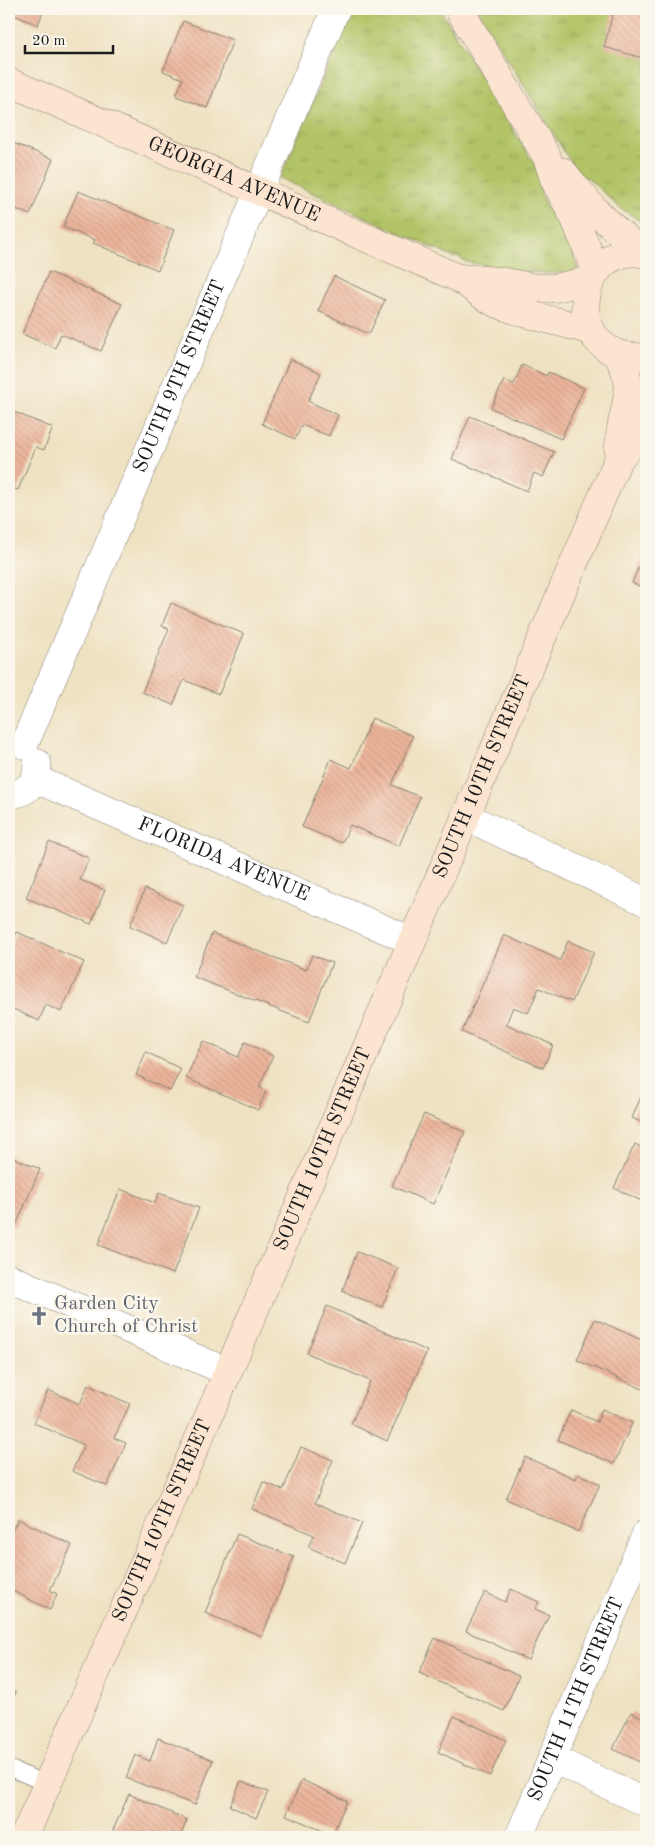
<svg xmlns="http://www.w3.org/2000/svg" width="655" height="1846" viewBox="0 0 655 1846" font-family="'Old Standard TT',serif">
  <defs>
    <pattern id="park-tufts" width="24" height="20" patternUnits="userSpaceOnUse" patternTransform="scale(1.25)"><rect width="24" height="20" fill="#b3c468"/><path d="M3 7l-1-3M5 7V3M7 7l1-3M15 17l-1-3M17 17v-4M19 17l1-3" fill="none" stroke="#99a85a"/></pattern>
    <pattern id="building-back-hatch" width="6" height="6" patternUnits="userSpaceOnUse" patternTransform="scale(1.25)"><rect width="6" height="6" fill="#ecb59b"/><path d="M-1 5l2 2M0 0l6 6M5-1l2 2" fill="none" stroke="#ca9b85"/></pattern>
  </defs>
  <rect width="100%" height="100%" fill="#fbf7ec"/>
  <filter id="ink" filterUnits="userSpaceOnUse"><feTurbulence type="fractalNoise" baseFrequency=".02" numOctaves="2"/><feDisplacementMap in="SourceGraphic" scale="10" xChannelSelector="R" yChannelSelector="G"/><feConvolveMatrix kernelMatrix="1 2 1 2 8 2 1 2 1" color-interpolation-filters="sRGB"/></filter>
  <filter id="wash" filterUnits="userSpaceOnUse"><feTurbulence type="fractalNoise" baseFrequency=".0096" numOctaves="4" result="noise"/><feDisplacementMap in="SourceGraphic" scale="20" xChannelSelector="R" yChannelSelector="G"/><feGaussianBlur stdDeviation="1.12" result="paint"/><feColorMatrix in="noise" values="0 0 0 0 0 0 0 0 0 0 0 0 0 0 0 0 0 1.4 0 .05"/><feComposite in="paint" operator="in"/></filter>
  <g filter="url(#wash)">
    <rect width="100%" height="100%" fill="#efe2c3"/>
    <!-- park -->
    <g fill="url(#park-tufts)" stroke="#687042">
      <path d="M353 9H440L539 172 537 175 541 179C536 200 554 214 564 231 571 243 575 258 578 271 542 278 502 268 466 262L457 256 455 258 280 178Z"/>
      <polygon points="477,9 646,9 646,225 620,208 587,177 581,179"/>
    </g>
    <g id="blocks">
      <!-- building -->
      <g fill="url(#building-back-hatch)">
        <polygon points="9,9 44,9 38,25 9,13"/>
        <polygon points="614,9 646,9 646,59 604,47"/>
        <polygon points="183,21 233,40 207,108 176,96 183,79 163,71"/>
        <polygon points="11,142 53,159 30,215 9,206 9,148"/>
        <polygon points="78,191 174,230 158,270 93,243 95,240 63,227"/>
        <polygon points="49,272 122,304 101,351 61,334 55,348 22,334"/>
        <polygon points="334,276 385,300 369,334 318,311"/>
        <polygon points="290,359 321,373 308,401 338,415 329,436 302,425 295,439 262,424"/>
        <polygon points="522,365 547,376 548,372 584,388 561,439 491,408 504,380 514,384"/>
        <polygon points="9,410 53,428 44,450 36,447 18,490 9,487"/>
        <polygon points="470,416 554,452 543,477 534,473 527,491 452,459"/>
        <polygon points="646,550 646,589 632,583"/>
        <polygon points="171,603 244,634 219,694 184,680 173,705 142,692 169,629 162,626"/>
        <polygon points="372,718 413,736 392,785 420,797 399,846 350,825 342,843 302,827 331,759 351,768"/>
        <polygon points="49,842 89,858 80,880 105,890 91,924 26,898"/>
        <polygon points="145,889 183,905 167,942 130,926"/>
        <polygon points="17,932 84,962 61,1012 46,1005 39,1021 9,1007 9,950"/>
        <polygon points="212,933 306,970 312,955 332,963 309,1022 194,977"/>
        <polygon points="504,935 560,960 568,941 594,952 572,1002 539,988 528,1013 513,1007 506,1024 553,1045 543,1068 462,1032"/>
        <polygon points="203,1041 238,1057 245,1042 273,1056 259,1087 266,1091 258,1110 186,1078"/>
        <polygon points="146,1052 181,1069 170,1091 136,1075"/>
        <polygon points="646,1085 646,1124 632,1118"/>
        <polygon points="424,1114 465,1132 433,1204 392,1186"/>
        <polygon points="635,1144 646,1150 646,1203 614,1188"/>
        <polygon points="9,1156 40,1169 15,1228 9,1225"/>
        <polygon points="120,1189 155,1203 159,1193 199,1208 173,1274 98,1245"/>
        <polygon points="357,1252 398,1268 382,1307 342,1291"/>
        <polygon points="327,1306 427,1351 387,1441 351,1424 370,1381 307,1353"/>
        <polygon points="595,1319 646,1342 645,1390 577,1360"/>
        <polygon points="88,1385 130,1404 114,1438 126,1443 107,1486 72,1471 84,1445 34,1423 48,1390 80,1404"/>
        <polygon points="602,1409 632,1423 614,1464 558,1440 571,1410 597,1422"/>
        <polygon points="301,1447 333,1460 315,1503 362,1523 345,1563 308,1547 314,1535 252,1509 263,1482 283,1490"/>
        <polygon points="525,1457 576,1479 578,1474 600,1484 578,1532 506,1499"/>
        <polygon points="18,1519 72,1545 50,1590 57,1594 50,1610 9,1589 9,1537"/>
        <polygon points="237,1534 294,1557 262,1636 205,1613"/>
        <polygon points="511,1589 539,1602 535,1609 549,1615 528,1660 466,1631 485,1592 505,1602"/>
        <polygon points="435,1638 519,1676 504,1711 419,1673"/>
        <polygon points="9,1689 16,1692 9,1709"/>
        <polygon points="631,1712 646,1719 646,1765 613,1749"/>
        <polygon points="454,1716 506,1740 490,1776 438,1752"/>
        <polygon points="158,1738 213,1760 195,1805 126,1778 135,1755 150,1761"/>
        <polygon points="302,1780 347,1801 332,1835 286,1815"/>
        <polygon points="241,1781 268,1792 256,1818 230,1806"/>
        <polygon points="129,1794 187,1820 180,1837 172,1833 170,1837 110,1837"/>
      </g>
    </g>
  </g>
  <g filter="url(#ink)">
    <use href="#blocks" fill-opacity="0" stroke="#867f70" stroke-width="1"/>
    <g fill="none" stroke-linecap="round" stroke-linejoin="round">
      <!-- lane casing -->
      <g stroke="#867f70" stroke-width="17">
        <polyline id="lane" points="9,1768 47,1784"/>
      </g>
      <!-- street casing -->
      <g stroke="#867f70" stroke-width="29">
        <g id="street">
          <path id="s1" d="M24 745 336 9"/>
          <path id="s2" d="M35 779 412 941"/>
          <path d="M9 794C27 794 39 781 37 763"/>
          <polyline points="465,816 646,902"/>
          <polyline points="9,1278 228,1372"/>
          <polyline points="553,1759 646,1803"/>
          <path id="s3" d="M519 1837 646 1534"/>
        </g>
      </g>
      <!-- secondary casing -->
      <g stroke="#867f70" stroke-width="29">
        <g id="secondary">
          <polyline points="459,9 547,157 554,179 575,219 588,251 595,273"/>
          <path id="s4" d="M9 82 458 278C470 285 481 296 494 302 525 316 560 321 592 331"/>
          <polyline points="563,172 594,209 617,231 643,253"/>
          <path d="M646 254C575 238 556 362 646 357"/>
          <polyline points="460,278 499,281 537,288 555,288 591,280"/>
          <polyline points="618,460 638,437 646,419"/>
          <path id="s5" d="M24 1837 228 1372 618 460C619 449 619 439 621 429 627 395 636 386 617 354"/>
        </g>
      </g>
      <!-- lane -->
      <use href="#lane" stroke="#fff" stroke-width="15"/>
      <!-- street -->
      <use href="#street" stroke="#fff" stroke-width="28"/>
      <!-- secondary -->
      <use href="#secondary" stroke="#fce5d0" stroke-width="28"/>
    </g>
  </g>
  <!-- icons -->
  <defs>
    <g id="church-bare" transform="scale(1.5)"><path d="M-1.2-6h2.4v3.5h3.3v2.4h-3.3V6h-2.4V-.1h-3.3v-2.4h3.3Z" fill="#6b7280" stroke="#fbf7ec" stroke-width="2.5" paint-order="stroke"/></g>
  </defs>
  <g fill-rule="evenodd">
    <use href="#church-bare" x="39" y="1316"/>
  </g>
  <g text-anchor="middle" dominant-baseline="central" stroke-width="5" stroke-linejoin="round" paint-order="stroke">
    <!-- street labels -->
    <g font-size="20" fill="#1c1c1c" stroke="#fbf7ec">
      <text stroke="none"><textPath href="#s4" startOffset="245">GEORGIA AVENUE</textPath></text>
      <text stroke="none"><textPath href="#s1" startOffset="400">SOUTH 9TH STREET</textPath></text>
      <text stroke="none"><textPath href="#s5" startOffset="1155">SOUTH 10TH STREET</textPath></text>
      <text stroke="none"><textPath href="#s2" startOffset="205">FLORIDA AVENUE</textPath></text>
      <text stroke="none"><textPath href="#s5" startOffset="750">SOUTH 10TH STREET</textPath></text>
      <text stroke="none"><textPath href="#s5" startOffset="345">SOUTH 10TH STREET</textPath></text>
      <text stroke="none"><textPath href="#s3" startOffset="149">SOUTH 11TH STREET</textPath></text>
    </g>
    <!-- worship labels -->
    <g font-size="20" fill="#5b616d" stroke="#fbf7ec" text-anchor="start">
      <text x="54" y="1304">Garden City<tspan x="54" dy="23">Church of Christ</tspan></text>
    </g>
  </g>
  <!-- margin -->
  <rect width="655" height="1846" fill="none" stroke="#fbf7ec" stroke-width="30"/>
  <!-- scale -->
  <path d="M25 45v8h88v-8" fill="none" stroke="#1c1c1c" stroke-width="2.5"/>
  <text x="32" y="45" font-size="15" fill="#1c1c1c" stroke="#fbf7ec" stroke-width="4" paint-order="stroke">20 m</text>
</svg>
